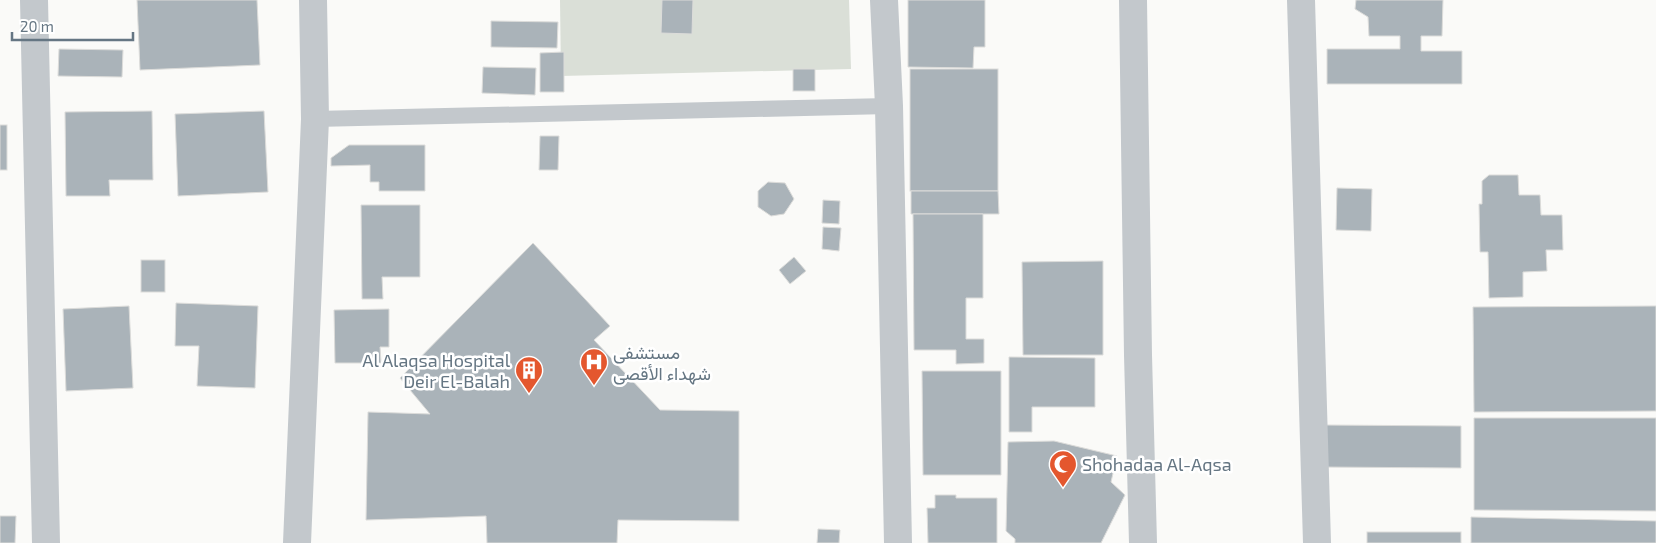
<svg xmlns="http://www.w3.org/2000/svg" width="1656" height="543" viewBox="0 0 1656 543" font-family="'Exo 2',Vazirmatn,sans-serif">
  <rect width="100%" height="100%" fill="#fafaf8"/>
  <!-- green -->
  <polygon fill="#dadfd7" points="560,0 849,0 851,69 561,76"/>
  <!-- building -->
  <g fill="#aab3b9" stroke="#dcdcda">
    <polygon points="137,0 257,0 260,65 140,70"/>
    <polygon points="662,0 693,0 692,34 661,33"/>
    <polygon points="908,0 985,0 985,47 974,47 973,68 908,67"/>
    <polygon points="1356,0 1443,0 1442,36 1421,36 1421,51 1462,51 1462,84 1327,84 1327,49 1400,49 1400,36 1369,36 1368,17 1355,9"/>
    <polygon points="491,21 558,22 557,48 491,47"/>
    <polygon points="59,49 123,50 122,77 58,76"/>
    <polygon points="564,52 564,92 540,92 540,53"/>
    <polygon points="483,67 536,68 535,95 482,93"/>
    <rect x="793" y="69" width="22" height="22"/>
    <rect x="910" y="69" width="88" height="122"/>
    <polygon points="152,111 153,180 109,180 110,196 66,196 65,112"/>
    <polygon points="264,111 268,192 178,196 175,114"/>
    <rect x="0" y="125" width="7" height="45"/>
    <polygon points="540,136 559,136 558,170 539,170"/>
    <polygon points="349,145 425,145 425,191 379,191 379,182 370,182 370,165 331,166 331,158"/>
    <polygon points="1489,175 1518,175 1519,195 1540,195 1541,215 1562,215 1563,250 1546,250 1547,271 1523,272 1523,297 1489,298 1488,252 1480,252 1479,204 1482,204 1482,181"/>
    <polygon points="768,182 785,183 794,199 784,214 771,216 758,207 758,191"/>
    <polygon points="1337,188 1372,189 1371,231 1336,230"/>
    <polygon points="911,191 998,191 999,214 911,214"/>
    <polygon points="823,200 840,201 839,224 822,223"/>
    <polygon points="361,205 420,205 420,277 382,277 383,299 362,299"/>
    <polygon points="913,214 983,214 983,298 966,298 966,339 984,339 984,363 956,364 956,350 914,350"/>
    <polygon points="823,227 841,228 839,251 822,249"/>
    <polygon points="533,243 610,326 594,340 660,410 739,411 739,521 618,520 617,543 487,543 486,516 366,520 368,412 430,414 400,378"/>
    <polygon points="794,257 806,271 790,284 779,270"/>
    <rect x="141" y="260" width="24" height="32"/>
    <polygon points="1103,261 1103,355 1023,355 1022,262"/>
    <polygon points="176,303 258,306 255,388 197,386 199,346 175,346"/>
    <polygon points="129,306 133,388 66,391 63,309"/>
    <polygon points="1656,306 1656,411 1474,412 1473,307"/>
    <polygon points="389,309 389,347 380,347 381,363 335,363 334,310"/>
    <polygon points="1009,357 1095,358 1095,407 1032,407 1032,432 1009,432"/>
    <polygon points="922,371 1001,371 1001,475 923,475"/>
    <polygon points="1474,418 1656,418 1656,511 1474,510"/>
    <polygon points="1322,425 1461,426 1461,468 1322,467"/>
    <polygon points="1054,441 1117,456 1111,482 1125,495 1101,543 1015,543 1015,539 1006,531 1008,442"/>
    <polygon points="935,495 956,495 956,498 997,498 997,543 928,543 927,508 935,508"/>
    <polygon points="0,516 16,516 15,543 0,543"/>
    <polygon points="1471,517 1656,521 1656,543 1471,543"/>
    <polygon points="818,529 840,530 839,543 817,543"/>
    <rect x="1367" y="532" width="94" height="11"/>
  </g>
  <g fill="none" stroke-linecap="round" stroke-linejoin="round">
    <!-- service -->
    <polyline stroke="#c3c8cc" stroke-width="16" points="315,119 889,106"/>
    <!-- minor -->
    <g stroke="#c3c8cc" stroke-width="28">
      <polyline points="34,0 46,543"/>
      <polyline points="1133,0 1138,355 1143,543"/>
      <polyline points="1301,0 1317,543"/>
      <polyline points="297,543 315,119 313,0"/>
    </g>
    <!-- tertiary -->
    <polyline stroke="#c3c8cc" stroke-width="28" points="884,0 889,106 898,543"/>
  </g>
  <!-- icons -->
  <defs>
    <g id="hospital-pin" transform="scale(1.4375)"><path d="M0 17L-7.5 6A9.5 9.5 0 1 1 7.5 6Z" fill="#e4572e" stroke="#fff"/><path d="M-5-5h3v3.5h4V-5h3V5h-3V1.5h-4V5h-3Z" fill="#fff"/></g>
    <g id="building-pin" transform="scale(1.4375)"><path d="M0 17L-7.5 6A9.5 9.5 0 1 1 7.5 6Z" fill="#e4572e" stroke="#fff"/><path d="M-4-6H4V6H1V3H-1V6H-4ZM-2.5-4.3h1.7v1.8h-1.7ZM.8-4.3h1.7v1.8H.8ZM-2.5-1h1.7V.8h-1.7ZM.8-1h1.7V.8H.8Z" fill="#fff"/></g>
    <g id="mosque-pin" transform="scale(1.4375)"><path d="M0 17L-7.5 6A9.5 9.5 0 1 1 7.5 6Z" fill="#e4572e" stroke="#fff"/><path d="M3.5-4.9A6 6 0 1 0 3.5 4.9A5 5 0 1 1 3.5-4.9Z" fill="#fff"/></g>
  </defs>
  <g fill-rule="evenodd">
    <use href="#hospital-pin" x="594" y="362"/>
    <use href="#building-pin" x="529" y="370"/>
    <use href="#mosque-pin" x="1063" y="464"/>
  </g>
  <g text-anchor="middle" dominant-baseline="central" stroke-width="5" stroke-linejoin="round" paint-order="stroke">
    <!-- poi labels -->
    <g font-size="18" fill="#657683" stroke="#fff" text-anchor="start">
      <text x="613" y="352">مستشفى<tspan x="613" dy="21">شهداء الأقصى</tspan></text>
      <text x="510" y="360" text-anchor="end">Al Alaqsa Hospital<tspan x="510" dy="21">Deir El-Balah</tspan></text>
      <text x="1082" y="464">Shohadaa Al-Aqsa</text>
    </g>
  </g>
  <!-- scale -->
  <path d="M12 32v8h121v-8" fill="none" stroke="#657683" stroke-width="2.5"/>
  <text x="20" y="32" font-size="15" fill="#657683" stroke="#ffffff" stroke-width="4" paint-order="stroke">20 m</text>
</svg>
